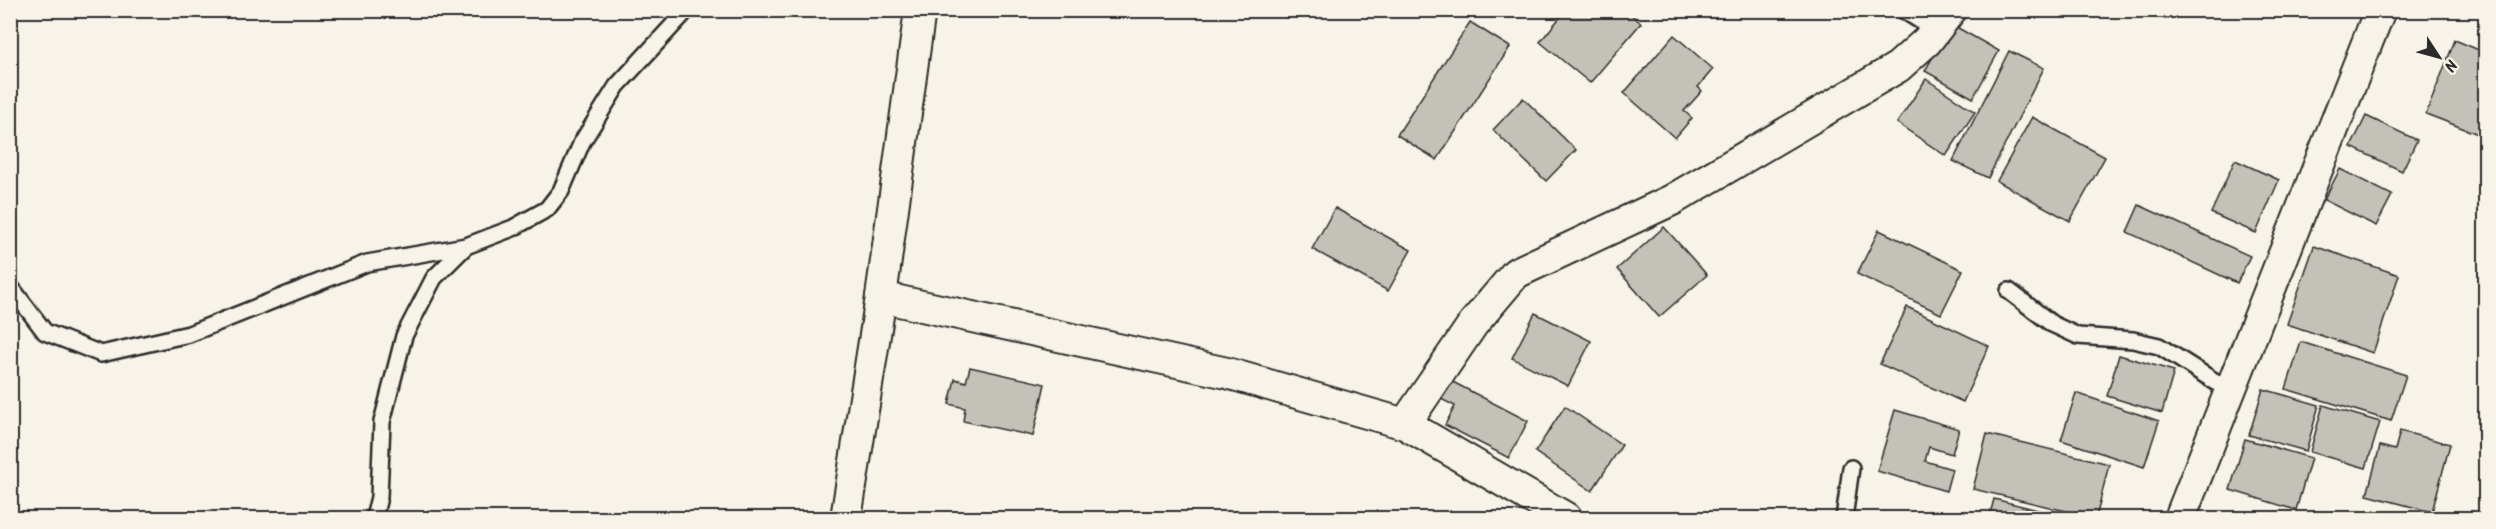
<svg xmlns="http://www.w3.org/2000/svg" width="2496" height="529" viewBox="0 0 2496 529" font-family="Kalam,sans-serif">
  <rect width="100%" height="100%" fill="#f7f3e8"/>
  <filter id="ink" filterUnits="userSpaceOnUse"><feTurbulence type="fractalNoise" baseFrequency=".0167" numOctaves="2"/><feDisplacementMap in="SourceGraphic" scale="12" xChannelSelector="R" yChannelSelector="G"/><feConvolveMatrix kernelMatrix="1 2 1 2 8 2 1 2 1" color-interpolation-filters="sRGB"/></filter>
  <g filter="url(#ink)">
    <!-- building -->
    <g fill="#c4c1b9" stroke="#2b2b2b" stroke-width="1.5">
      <polygon points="1566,10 1626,10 1641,23 1590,83 1540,42"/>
      <polygon points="1470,22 1510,47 1437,160 1397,135"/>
      <polygon points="1951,24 1999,51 1973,98 1925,71"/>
      <polygon points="1674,35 1713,69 1698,87 1702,91 1684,111 1692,118 1675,138 1624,93"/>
      <polygon points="2455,40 2486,53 2486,130 2483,136 2426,114"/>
      <polygon points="2009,51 2044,68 1988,178 1953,161"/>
      <polygon points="1926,79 1975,112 1946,156 1897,123"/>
      <polygon points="1523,98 1576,150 1546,181 1493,130"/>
      <polygon points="2366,116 2417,140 2402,171 2351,147"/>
      <polygon points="2032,117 2105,157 2070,221 1997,181"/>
      <polygon points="2235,160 2279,180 2256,233 2211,213"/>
      <polygon points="2340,169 2392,195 2376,226 2324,200"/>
      <polygon points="2139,205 2250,256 2237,283 2127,232"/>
      <polygon points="1335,208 1411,250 1388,291 1312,249"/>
      <polygon points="1664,227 1707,275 1659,317 1617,269"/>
      <polygon points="1879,230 1963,270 1941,314 1857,274"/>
      <polygon points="2314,246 2399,275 2373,353 2287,324"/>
      <polygon points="1907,307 1989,346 1963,402 1880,364"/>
      <polygon points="1535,313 1591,341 1568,386 1512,358"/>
      <polygon points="2301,342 2406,375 2391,421 2286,389"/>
      <polygon points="2119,355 2174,371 2162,413 2107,396"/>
      <polygon points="970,367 1045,384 1033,436 963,421 965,408 949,404 955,379 966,382"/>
      <polygon points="1447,379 1528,421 1509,458 1445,425 1455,406 1437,397"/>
      <polygon points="2263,389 2319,405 2306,451 2249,435"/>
      <polygon points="2076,393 2159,421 2144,467 2061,440"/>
      <polygon points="2323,405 2380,422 2366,468 2310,452"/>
      <polygon points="1565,406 1622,445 1592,491 1535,452"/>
      <polygon points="1895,410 1959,429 1952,454 1929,447 1925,461 1952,469 1946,491 1877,471"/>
      <polygon points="2400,431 2450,444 2432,512 2367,495 2380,446 2395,450"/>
      <polygon points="1987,434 2109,464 2096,518 1973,489"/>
      <polygon points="2245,439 2311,458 2296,510 2230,490"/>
      <polygon points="1994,499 2070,518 1989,518"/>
    </g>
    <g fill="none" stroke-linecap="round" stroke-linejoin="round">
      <!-- lane casing -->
      <g stroke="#2b2b2b" stroke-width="20">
        <g id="lane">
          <polyline points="1903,10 1935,30"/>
          <polyline points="10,286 45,332 101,354 189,334 367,263 466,246"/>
          <polyline points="2009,291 2052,324 2078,336 2133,340 2159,346 2230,391"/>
          <polyline points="374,518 379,497 382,422 404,336 434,278 466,246 513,228 547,209 561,191 582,142 617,86 687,10"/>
          <polyline points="1844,518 1851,468"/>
        </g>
      </g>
      <!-- street casing -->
      <g stroke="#2b2b2b" stroke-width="34">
        <g id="street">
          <polyline points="881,297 1227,373 1405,424 1473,324 1516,273 1672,200 1898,67 1927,41 1951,10"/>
          <polyline points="1405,424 1566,518"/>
          <polyline points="846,518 881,297 920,10"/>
          <polyline points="2180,518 2380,10"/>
        </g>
      </g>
      <!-- lane -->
      <use href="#lane" stroke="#f7f3e8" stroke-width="15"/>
      <!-- street -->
      <use href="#street" stroke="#f7f3e8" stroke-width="30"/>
    </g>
  </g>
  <!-- margin -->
  <rect width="2496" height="529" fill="none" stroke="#f7f3e8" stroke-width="36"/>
  <rect x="18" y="18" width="2460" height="493" fill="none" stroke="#2b2b2b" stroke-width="2" filter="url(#ink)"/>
  <!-- north arrow -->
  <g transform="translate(2439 57) rotate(126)" stroke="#f7f3e8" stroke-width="4.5" paint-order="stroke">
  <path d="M0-4.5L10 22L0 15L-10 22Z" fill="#2b2b2b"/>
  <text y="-9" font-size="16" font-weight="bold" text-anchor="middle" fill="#2b2b2b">N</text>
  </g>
</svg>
